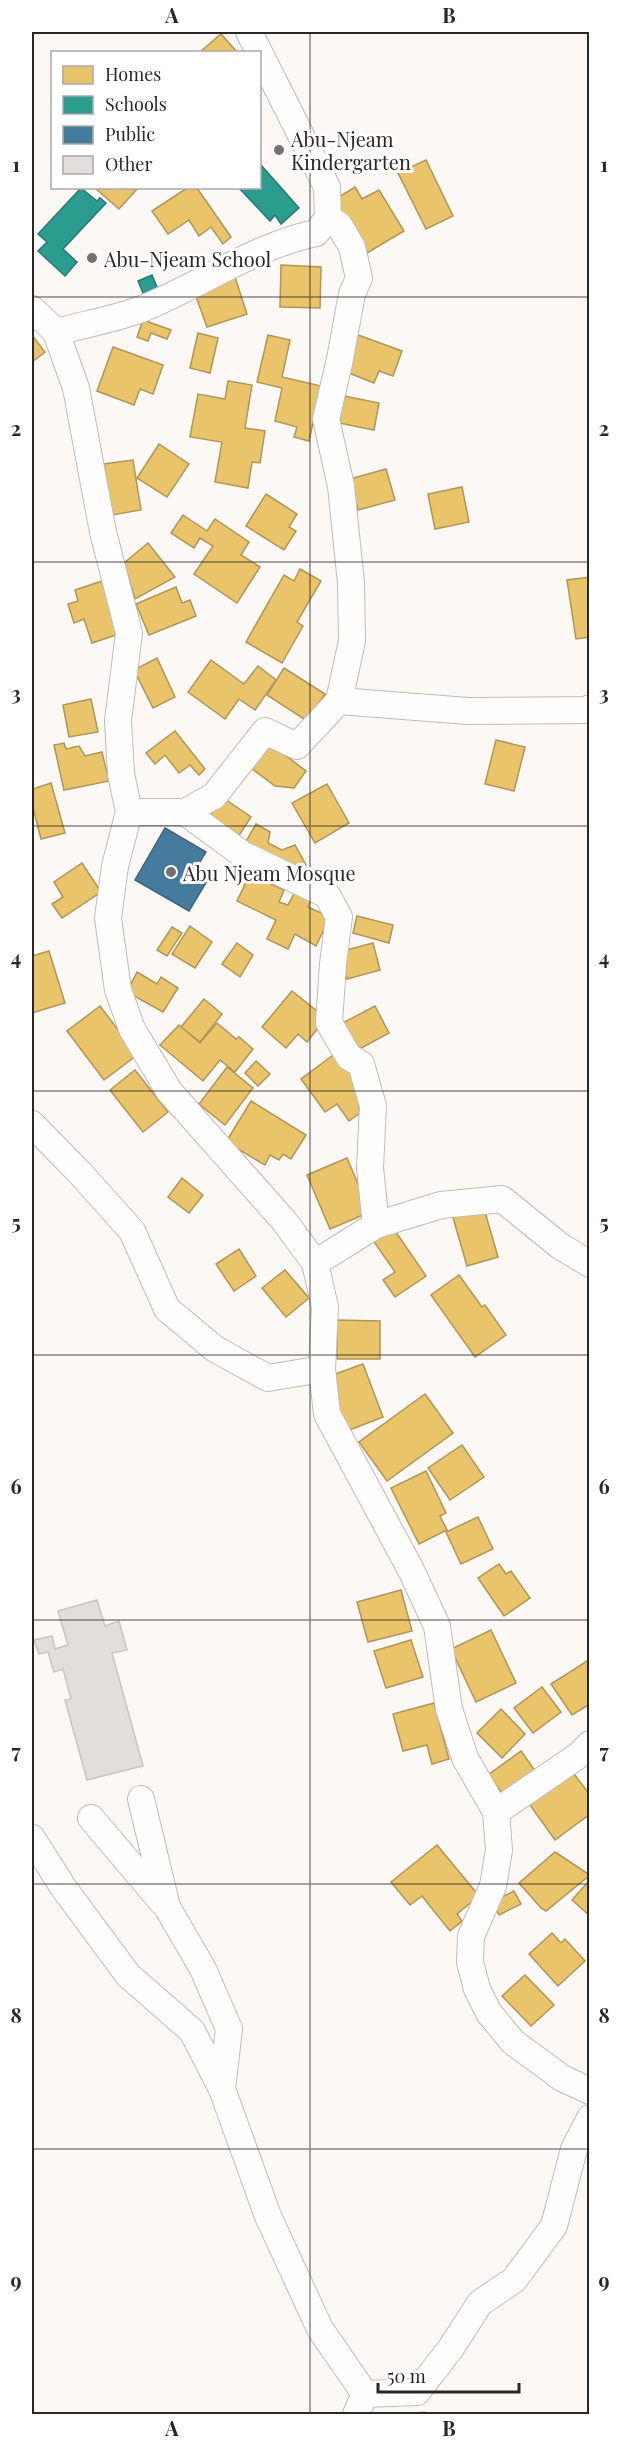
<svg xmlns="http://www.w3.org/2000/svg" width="621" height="2446" viewBox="0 0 621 2446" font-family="'Playfair Display',serif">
  <rect width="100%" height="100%" fill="#fcf8f6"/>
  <!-- homes -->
  <g fill="#e9c46a" stroke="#b09555" stroke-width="1.5">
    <polygon points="221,34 237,52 200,52"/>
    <polygon points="426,160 453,216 426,229 398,173"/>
    <polygon points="355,187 362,199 379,190 404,231 367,253 334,200"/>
    <polygon points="95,188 138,188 119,209"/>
    <polygon points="187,188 197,188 231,237 223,244 211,227 199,236 189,220 168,234 152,211"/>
    <polygon points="281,265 321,267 320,308 280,307"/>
    <polygon points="235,277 247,314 207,327 194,291"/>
    <polygon points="143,320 171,330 167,339 151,333 148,341 137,337"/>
    <polygon points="198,333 218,338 210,373 190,368"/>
    <polygon points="32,335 45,352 32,362"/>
    <polygon points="268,335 290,340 282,377 321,386 309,441 294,437 297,427 275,421 282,388 257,382"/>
    <polygon points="358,335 402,351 393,376 379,371 374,383 344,371"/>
    <polygon points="113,347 163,365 153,394 140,389 134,405 97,391"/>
    <polygon points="228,381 252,385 245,428 265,431 260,463 252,462 248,488 215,482 222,442 190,437 198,394 225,399"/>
    <polygon points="344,396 379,403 374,430 339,423"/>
    <polygon points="159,444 189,464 167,497 137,478"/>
    <polygon points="133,460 141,510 112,515 104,464"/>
    <polygon points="386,469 395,500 358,510 350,479"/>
    <polygon points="462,487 469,522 435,529 428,494"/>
    <polygon points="266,494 297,514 289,527 296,531 284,550 246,526"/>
    <polygon points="183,515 207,531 215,519 249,542 241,555 260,567 237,603 194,574 213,546 200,538 194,548 171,533"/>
    <polygon points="148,543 175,577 135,599 124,563"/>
    <polygon points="300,569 321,581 297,622 303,626 282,663 246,642 284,575 294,581"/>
    <polygon points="590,577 590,637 576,639 567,580"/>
    <polygon points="102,581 119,634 92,643 84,619 74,623 68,604 78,601 75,590"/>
    <polygon points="176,587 182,603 190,600 196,616 149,635 136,604"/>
    <polygon points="157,658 175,697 153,708 134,670"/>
    <polygon points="211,660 244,684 258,666 276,680 255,710 239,699 225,719 188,692"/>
    <polygon points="284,668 325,694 307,721 267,695"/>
    <polygon points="91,699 98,732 69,737 63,705"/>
    <polygon points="175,731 205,769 199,775 190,765 179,773 165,755 155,764 146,753"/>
    <polygon points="496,740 525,747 514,791 485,784"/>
    <polygon points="64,743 66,749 79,746 85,756 102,752 109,781 64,790 54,745"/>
    <polygon points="269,743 306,771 294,788 275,786 251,768"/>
    <polygon points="51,783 65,833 41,839 32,804 32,784 33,789"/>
    <polygon points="327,784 349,823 315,843 292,803"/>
    <polygon points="222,797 251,817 238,837 209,817"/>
    <polygon points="256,824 270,832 268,843 282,850 295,845 306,865 291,873 244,845"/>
    <polygon points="82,863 101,892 62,918 52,904 63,897 54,882"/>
    <polygon points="250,874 284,890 279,902 288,905 296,890 312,898 308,907 330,917 316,946 295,934 288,949 267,939 276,920 237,901"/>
    <polygon points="357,916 393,925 389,943 353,933"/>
    <polygon points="190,926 212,942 195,968 172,954"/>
    <polygon points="172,927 182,933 167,956 157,950"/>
    <polygon points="237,943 253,955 240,977 222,964"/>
    <polygon points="373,943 380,970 347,979 339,952"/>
    <polygon points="49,951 65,1003 32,1013 32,956"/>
    <polygon points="137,972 157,984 161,977 178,988 163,1012 127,992"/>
    <polygon points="292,991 326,1018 307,1042 298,1034 286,1048 262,1027"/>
    <polygon points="204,999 222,1014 200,1042 181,1027"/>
    <polygon points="100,1006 137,1055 104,1080 67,1031"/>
    <polygon points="375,1006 389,1033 354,1052 339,1025"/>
    <polygon points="217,1023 236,1039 239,1037 253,1049 235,1072 220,1060 203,1081 160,1045 179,1025 200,1043"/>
    <polygon points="336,1053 355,1079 360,1113 349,1121 337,1104 325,1112 301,1079"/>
    <polygon points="256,1061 270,1074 258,1086 245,1073"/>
    <polygon points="227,1067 253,1088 225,1125 199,1104"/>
    <polygon points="135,1070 168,1112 143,1132 110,1090"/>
    <polygon points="251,1101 306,1135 291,1159 283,1154 279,1160 270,1155 265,1165 226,1142"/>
    <polygon points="347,1158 370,1212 330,1229 307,1175"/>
    <polygon points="182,1178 203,1195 189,1213 168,1197"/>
    <polygon points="483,1205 498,1257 467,1266 452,1214"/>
    <polygon points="389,1222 426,1276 395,1297 383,1280 395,1272 370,1236"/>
    <polygon points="239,1249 256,1276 234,1291 216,1264"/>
    <polygon points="285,1270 309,1298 286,1317 262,1288"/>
    <polygon points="459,1275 482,1307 485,1305 506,1335 475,1357 431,1295"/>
    <polygon points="337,1320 380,1321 380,1359 337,1359"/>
    <polygon points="363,1364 383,1417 347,1431 327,1377"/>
    <polygon points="425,1394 453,1433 387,1481 359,1442"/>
    <polygon points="462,1445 484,1477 450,1500 428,1468"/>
    <polygon points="426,1471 446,1513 440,1516 447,1530 419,1544 391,1488"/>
    <polygon points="478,1517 493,1549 461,1564 446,1532"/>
    <polygon points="499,1564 506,1574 511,1571 530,1598 504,1616 478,1578"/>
    <polygon points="401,1590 412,1631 368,1642 357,1602"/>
    <polygon points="491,1630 516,1683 476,1702 451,1649"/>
    <polygon points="411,1640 423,1677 386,1688 374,1651"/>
    <polygon points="590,1659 590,1704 572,1715 551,1684"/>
    <polygon points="542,1687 561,1712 533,1733 514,1708"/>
    <polygon points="434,1703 449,1759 432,1764 427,1745 403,1751 393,1714"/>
    <polygon points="501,1709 525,1734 502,1758 477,1733"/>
    <polygon points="521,1751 538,1775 506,1798 488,1775"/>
    <polygon points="571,1770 590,1795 590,1814 555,1840 527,1801"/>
    <polygon points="437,1845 479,1896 457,1914 462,1921 450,1931 422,1896 410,1905 391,1882"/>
    <polygon points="555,1852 590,1875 546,1911 541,1908 519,1883"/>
    <polygon points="587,1883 590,1884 590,1916 572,1900"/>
    <polygon points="514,1891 521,1904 499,1915 492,1902"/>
    <polygon points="552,1933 561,1943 565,1939 585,1961 558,1986 529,1954"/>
    <polygon points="525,1975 554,2005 531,2026 502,1996"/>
  </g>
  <!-- schools -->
  <g fill="#2a9d8f" stroke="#2b7a6f" stroke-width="1.5">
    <polygon points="261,165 299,208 281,224 275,215 270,221 239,188 260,188"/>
    <polygon points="81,188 97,201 100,198 106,203 63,249 77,262 65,276 38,251 47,242 38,234"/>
    <polygon points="152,275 159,292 145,298 138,281"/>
  </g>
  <!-- public -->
  <polygon fill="#457b9d" stroke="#3e6279" stroke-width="1.5" points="165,828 206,852 196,868 210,876 189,911 135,880"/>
  <!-- building -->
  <g fill="#e3dedc" stroke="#cac5c3" stroke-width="1.5">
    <polygon points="97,1600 105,1626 119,1621 127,1650 112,1653 143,1766 87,1780 65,1700 71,1699 63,1669 54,1672 48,1652 39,1654 34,1640 52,1636 55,1649 68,1645 58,1611"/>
    <polygon points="425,2412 425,2414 398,2414"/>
  </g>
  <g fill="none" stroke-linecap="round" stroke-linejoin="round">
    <!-- minor casing -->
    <g stroke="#c0bcb9" stroke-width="28">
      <g id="minor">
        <polyline points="328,218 339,225 352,247 359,278 352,294 340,359 326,419 341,486 351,583 352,641 339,701"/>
        <polyline points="32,309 56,332 76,388 103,532 129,633 118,721 121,774 129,812 115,866 108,918 118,990 132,1029 169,1091 285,1222 315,1263 325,1307 322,1369 327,1414 411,1570 437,1626 449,1709 465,1758 496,1812 499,1850 493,1886 471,1936 470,1962 477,1989 489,2013 513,2042 562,2078 590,2091"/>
        <path d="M56 332C85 324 117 319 144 308 203 284 254 246 316 233L328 218 327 187 249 32"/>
        <polyline points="129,812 185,812 214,796 265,731 297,746 339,701 468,711 588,710 590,708"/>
        <polyline points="185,812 242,854 327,895 339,917 333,964 329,1023 349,1057 361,1064 373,1106 370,1168 376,1225"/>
        <polyline points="32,1124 80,1173 132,1231 167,1309 215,1349 268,1378 322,1369"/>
        <polyline points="315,1263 376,1225 441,1205 502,1199 560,1246 590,1264"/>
        <polyline points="141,1799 167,1907 203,1969 229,2029 222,2089 268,2216 320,2329 365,2394 417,2392 451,2348 480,2303 514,2280 554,2226 574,2149 590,2118"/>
        <polyline points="496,1812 579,1755 590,1744"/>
        <polyline points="91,1818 163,1903"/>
        <polyline points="32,1838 63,1887 128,1975 192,2031 222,2089"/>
        <polyline points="356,2414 365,2394"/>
      </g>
    </g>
    <!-- minor -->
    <use href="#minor" stroke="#fffefe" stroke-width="26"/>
  </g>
  <!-- grid -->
  <path fill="none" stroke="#2c2724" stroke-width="1.5" stroke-opacity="0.55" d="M310 32V2414M32 297H590M32 562H590M32 826H590M32 1091H590M32 1355H590M32 1620H590M32 1884H590M32 2149H590"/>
  <!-- markers -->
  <g fill="#75706e" stroke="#fff" stroke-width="2">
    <circle cx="279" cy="150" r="6"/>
    <circle cx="92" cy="258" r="6"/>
    <circle cx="171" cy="872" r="6"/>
  </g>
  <g text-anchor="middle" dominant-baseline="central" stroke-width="6" stroke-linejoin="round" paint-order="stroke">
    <!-- poi labels -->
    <g font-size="20" fill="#2c2724" stroke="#fff" text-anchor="start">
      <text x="291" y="138">Abu-Njeam<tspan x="291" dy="23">Kindergarten</tspan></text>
      <text x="104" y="258">Abu-Njeam School</text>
      <text x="183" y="872">Abu Njeam Mosque</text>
    </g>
  </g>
  <!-- border -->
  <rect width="621" height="2446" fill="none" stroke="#ffffff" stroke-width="66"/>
  <!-- legend -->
  <rect x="51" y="51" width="210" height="138" fill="#ffffff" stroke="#aba9a7" stroke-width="1.5"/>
  <rect x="63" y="66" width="30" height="18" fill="#e9c46a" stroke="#aba9a7" stroke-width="1.5"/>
  <text x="105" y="81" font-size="18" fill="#2c2724">Homes</text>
  <rect x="63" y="96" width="30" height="18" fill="#2a9d8f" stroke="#aba9a7" stroke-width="1.5"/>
  <text x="105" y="111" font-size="18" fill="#2c2724">Schools</text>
  <rect x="63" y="126" width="30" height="18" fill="#457b9d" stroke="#aba9a7" stroke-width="1.5"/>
  <text x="105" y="141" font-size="18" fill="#2c2724">Public</text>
  <rect x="63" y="156" width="30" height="18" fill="#e3dedc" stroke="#aba9a7" stroke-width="1.5"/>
  <text x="105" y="171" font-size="18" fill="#2c2724">Other</text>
  <!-- scale -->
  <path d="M378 2383v9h141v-9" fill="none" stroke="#2c2724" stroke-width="3"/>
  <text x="387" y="2383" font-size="18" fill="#2c2724" stroke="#ffffff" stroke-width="4.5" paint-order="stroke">50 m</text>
  <rect x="33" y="33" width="555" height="2380" fill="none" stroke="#2c2724" stroke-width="2"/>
  <g font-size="20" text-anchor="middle" font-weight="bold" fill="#2c2724">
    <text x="172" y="23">A</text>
    <text x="449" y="23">B</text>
    <text x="16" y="172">1</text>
    <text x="604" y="172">1</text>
    <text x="16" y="436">2</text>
    <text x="604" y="436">2</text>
    <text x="16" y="701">3</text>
    <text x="604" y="701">3</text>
    <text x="16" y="965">4</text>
    <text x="604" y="965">4</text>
    <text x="16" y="1230">5</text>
    <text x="604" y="1230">5</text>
    <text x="16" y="1494">6</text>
    <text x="604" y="1494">6</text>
    <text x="16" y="1759">7</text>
    <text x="604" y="1759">7</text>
    <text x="16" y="2023">8</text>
    <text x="604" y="2023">8</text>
    <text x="16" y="2288">9</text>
    <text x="604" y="2288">9</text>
    <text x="172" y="2436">A</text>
    <text x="449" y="2436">B</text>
  </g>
</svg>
